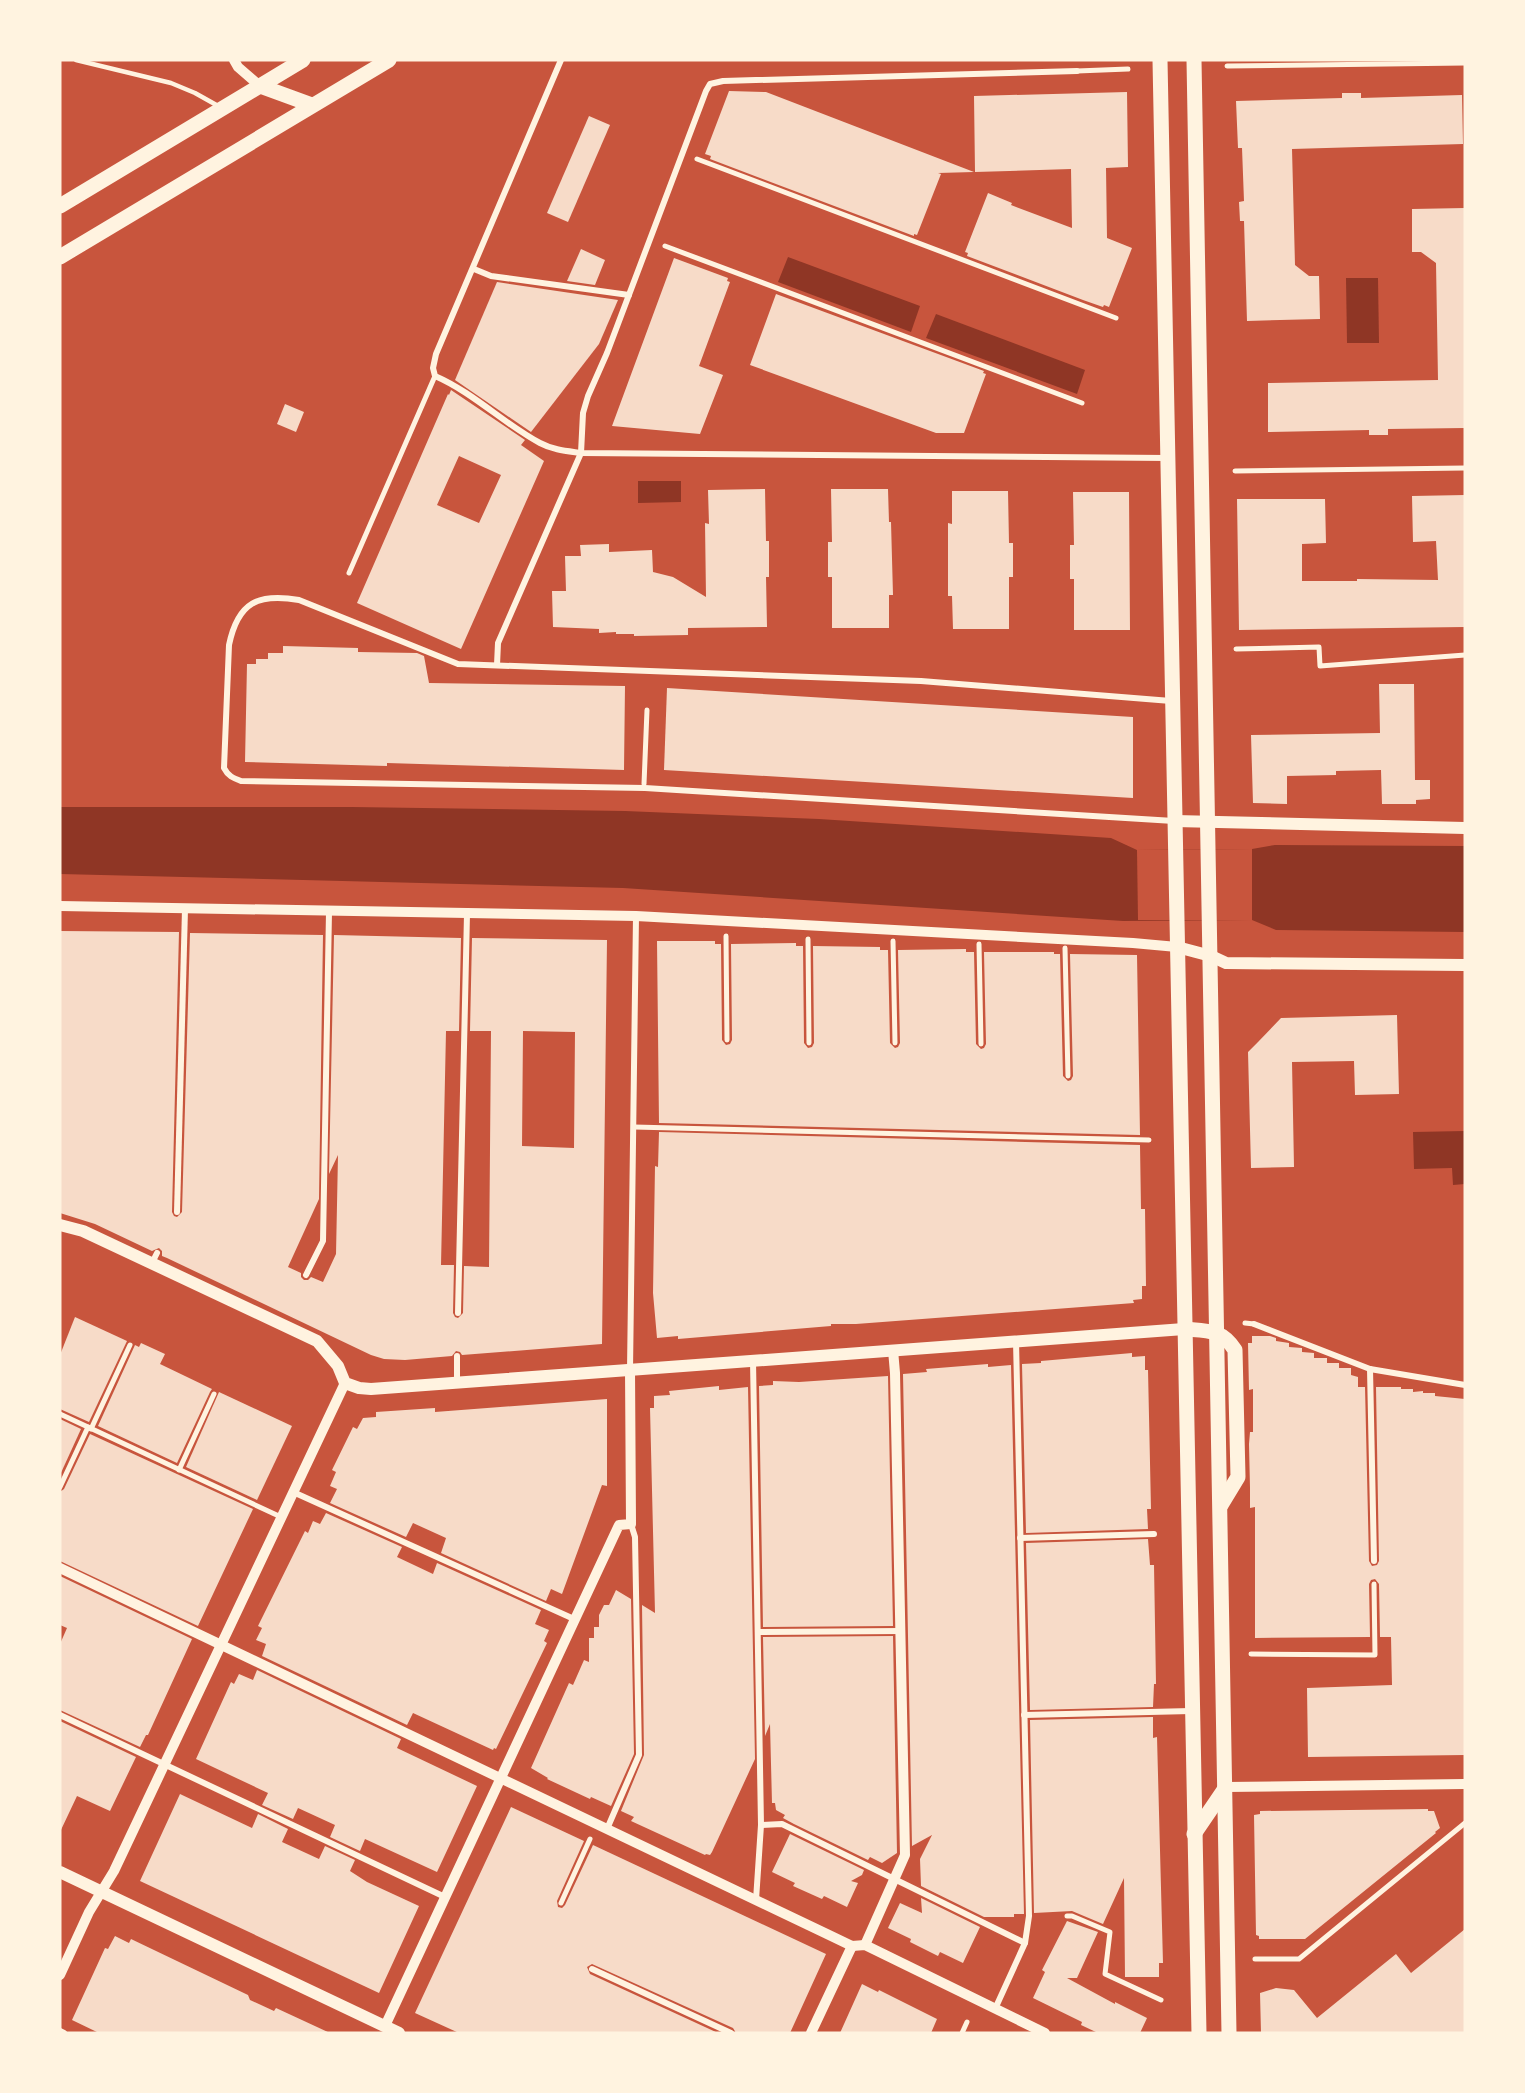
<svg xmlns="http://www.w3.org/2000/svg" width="1525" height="2093" viewBox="0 0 1525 2093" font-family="'Space Grotesk',sans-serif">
  <rect width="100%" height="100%" fill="#c8553d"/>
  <!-- water -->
  <g fill="#8f3625">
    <polygon points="788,257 920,306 911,332 778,282"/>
    <polygon points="1346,278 1378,278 1379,343 1347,343"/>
    <polygon points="936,314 1085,370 1077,394 926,338"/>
    <polygon points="638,481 681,481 681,502 638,503"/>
    <polygon points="60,807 352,807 625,811 819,819 1111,838 1137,850 1252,849 1275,845 1465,846 1465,932 1276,930 1252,920 1123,921 623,888 60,874"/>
    <polygon points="1465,1131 1465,1184 1453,1185 1452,1168 1414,1169 1413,1132"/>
  </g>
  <!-- pier -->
  <polygon fill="#c8553d" points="1252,849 1252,920 1138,920 1137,850"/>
  <!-- building -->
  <g fill="#f7dbc8" fill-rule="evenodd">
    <polygon points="729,91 766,92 974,172 938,173 941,174 917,235 914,234 914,236 710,159 711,156 705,154"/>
    <polygon points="1127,92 1128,167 1106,168 1107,238 1132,248 1109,307 1104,305 1103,307 1083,300 967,256 968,253 965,252 988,193 1012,203 1011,205 1072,228 1071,169 975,172 974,96"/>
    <polygon points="1342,93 1361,93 1361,98 1462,95 1463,144 1292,149 1295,265 1309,276 1319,276 1320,319 1247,321 1244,221 1240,221 1239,202 1244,201 1242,148 1238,148 1236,101 1342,98"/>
    <polygon points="589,116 610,125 568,222 547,213"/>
    <polygon points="1465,208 1465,428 1388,429 1388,435 1369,435 1369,430 1268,432 1268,383 1438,380 1436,263 1421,252 1412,252 1412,209"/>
    <polygon points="581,249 605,260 595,285 567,281"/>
    <polygon points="674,258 728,278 727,281 730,282 699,366 723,375 700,434 612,426"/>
    <polygon points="497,282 618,300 599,344 531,432 455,380"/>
    <polygon points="776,294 984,371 983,373 986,374 964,433 936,433 750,365"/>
    <path d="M451 390 525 440 521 445 544 461 461 649 357 603 448 394 449 395ZM459 456 501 475 479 523 437 505Z"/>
    <polygon points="285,404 304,412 296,432 277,424"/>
    <polygon points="765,489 766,541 769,541 769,577 766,577 767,627 688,628 688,635 634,636 634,634 616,634 616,632 599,633 599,629 553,627 552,591 566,591 565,556 581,556 580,545 609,544 609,552 652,550 653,572 673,577 706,597 705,523 709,524 708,490"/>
    <polygon points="831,489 888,489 889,522 891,522 893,595 889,595 889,628 832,628 832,577 828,577 828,542 832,542"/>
    <polygon points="952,491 1008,491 1009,543 1013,543 1013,577 1009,577 1009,629 953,629 952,596 948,596 948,523 952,524"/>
    <polygon points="1073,492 1129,492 1130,630 1074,630 1074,579 1070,579 1070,545 1074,545"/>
    <polygon points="1465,495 1465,627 1239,630 1237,499 1325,499 1326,543 1302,544 1302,581 1357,581 1357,579 1438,580 1436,541 1413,542 1412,496"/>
    <polygon points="283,646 358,648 358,652 417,653 424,656 429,683 625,686 624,770 387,763 387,766 245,762 247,664 256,664 256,659 268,659 268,653 283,653"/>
    <polygon points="1379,684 1414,684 1415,780 1430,780 1430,799 1416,800 1416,804 1382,804 1381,770 1336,771 1336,775 1287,776 1287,804 1253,803 1251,735 1380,733"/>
    <polygon points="667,688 1133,717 1133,798 664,770"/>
    <path d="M60 931 179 932 172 1212 174 1216 177 1217 182 1212 190 933 323 935 319 1199 288 1267 301 1273V1277L304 1280H308L311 1277 323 1282 336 1254 338 1155 329 1174 334 935 461 938 459 1031H446L441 1265H454L453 1313 455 1317 458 1318 463 1313 464 1266 489 1267 491 1031H470L472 938 607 940 602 1344 462 1355 460 1352 456 1351 452 1356 405 1360 384 1359 371 1355 167 1258 162 1256V1251L159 1248 152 1251 95 1224 60 1213ZM523 1031 575 1032 574 1148 522 1146Z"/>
    <polygon points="657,941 715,941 715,944 721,944 722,1040 726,1045 730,1044 732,1040 731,944 796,943 796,946 803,946 804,1043 808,1048 812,1047 814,1043 813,946 880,947 880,950 888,950 890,1043 895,1048 898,1047 900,1043 898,950 966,949 966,952 974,952 976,1044 981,1049 984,1048 986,1044 984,952 1054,952 1054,954 1060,954 1063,1076 1068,1081 1071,1080 1073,1076 1070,954 1137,955 1140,1135 659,1123"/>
    <polygon points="1397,1015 1399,1094 1355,1095 1354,1061 1292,1062 1294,1167 1251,1168 1248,1052 1258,1042 1281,1018"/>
    <polygon points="659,1132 1140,1145 1141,1209 1145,1209 1146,1286 1142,1286 1142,1299 1133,1300 1134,1303 856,1324 831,1324 831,1326 678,1339 678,1336 657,1338 653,1293 655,1166 658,1167"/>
    <polygon points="75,1317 127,1341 89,1422 60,1409 60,1355"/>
    <polygon points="1252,1336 1270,1336 1276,1338 1276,1341 1289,1343 1289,1347 1302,1348 1302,1352 1314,1353 1314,1358 1327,1358 1327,1363 1339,1363 1339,1368 1351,1368 1351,1375 1358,1377 1358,1387 1365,1387 1369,1561 1372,1566 1377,1565 1379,1561 1376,1387 1401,1387 1401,1389 1413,1389 1413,1392 1423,1391 1423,1393 1435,1393 1435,1396 1465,1399 1465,1755 1308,1757 1307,1688 1392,1685 1391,1637 1380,1637 1379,1584 1375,1579 1371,1580 1369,1584 1370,1637 1255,1638 1255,1507 1250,1508 1250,1488 1249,1444 1250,1432 1253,1432 1253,1389 1249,1390 1248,1343 1252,1343"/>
    <polygon points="141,1343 165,1354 160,1364 212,1389 210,1392 177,1463 98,1426 135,1345 139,1347"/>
    <polygon points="1132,1353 1132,1357 1145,1356 1145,1370 1148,1370 1151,1509 1147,1509 1148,1529 1026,1533 1022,1364 1041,1363 1041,1361"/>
    <polygon points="988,1364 988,1367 1011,1365 1024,1914 1014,1914 1014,1917 984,1917 921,1886 920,1859 932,1835 912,1846 903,1374 927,1372 926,1369"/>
    <polygon points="888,1376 893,1626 763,1627 759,1386 773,1385 773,1381 799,1382"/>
    <polygon points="719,1386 719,1390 748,1387 755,1759 712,1852 710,1855 706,1854 705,1855 631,1821 634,1817 621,1811 644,1755 642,1605 655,1613 650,1408 654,1408 654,1396 670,1395 669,1391"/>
    <polygon points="219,1392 292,1426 257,1500 186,1467"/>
    <polygon points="607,1399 607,1486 602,1485 562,1594 551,1589 546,1601 441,1553 446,1538 413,1523 406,1537 330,1503 337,1489 330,1486 336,1472 332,1470 353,1427 357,1429 363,1418 376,1417 376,1412 435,1408 435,1412"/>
    <polygon points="60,1419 81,1429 60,1475"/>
    <polygon points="90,1434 253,1509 198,1626 60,1561 60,1492 64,1489"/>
    <polygon points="326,1513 402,1547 397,1557 433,1574 437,1563 541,1610 535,1624 549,1630 544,1641 547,1643 496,1749 494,1748 493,1750 413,1713 407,1725 262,1656 266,1644 256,1640 262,1628 258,1626 305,1531 308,1533 313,1521 320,1524"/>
    <polygon points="1148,1539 1150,1565 1154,1565 1156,1684 1154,1684 1153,1707 1030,1710 1026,1543"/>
    <polygon points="60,1576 192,1639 148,1735 146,1735 140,1747 60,1710 60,1644 67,1628 60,1625"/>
    <polygon points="616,1590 631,1599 634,1754 611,1806 591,1797 590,1799 547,1779 548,1778 531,1768 569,1683 573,1685 584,1660 589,1662 589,1638 594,1638 594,1627 599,1627 599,1615 604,1605 609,1605"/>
    <polygon points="893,1636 897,1853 882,1863 870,1857 868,1860 794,1824 783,1818 785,1815 776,1810 775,1803 772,1803 770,1724 765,1736 763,1637"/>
    <polygon points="257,1670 401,1739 397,1748 477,1786 437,1872 365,1839 360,1851 330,1837 335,1825 298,1808 293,1819 262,1805 268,1793 196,1759 231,1682 234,1684 239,1674 253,1680"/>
    <polygon points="1153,1717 1153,1738 1157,1737 1163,1963 1159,1963 1159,1977 1125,1977 1124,1878 1103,1924 1072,1911 1034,1913 1030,1720"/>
    <polygon points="60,1721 136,1757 110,1811 77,1796 60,1832"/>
    <polygon points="180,1794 252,1828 258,1814 288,1829 282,1842 319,1859 325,1846 355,1860 350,1871 367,1882 419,1906 379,1993 140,1881"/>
    <polygon points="511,1807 584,1841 557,1901 558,1907 562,1908 565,1905 593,1845 826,1954 790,2033 736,2033 733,2028 592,1964 587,1967 590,1974 718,2033 459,2033 415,2013"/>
    <polygon points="1428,1809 1428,1811 1434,1811 1440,1828 1435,1832 1436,1833 1305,1939 1259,1939 1259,1936 1256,1935 1254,1815 1260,1814 1260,1811"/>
    <polygon points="790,1834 864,1870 862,1875 851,1881 858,1883 847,1907 824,1896 822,1899 793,1886 795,1883 772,1872"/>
    <polygon points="921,1898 980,1927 963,1963 940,1952 938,1956 910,1942 911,1939 888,1928 900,1903 922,1913"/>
    <polygon points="1067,1921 1098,1932 1077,1978 1067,1978 1115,2004 1115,2002 1147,2018 1140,2033 1098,2033 1081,2025 1082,2022 1033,1998 1045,1972 1042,1970"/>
    <polygon points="1465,1929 1465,2033 1261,2033 1260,1993 1276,1988 1294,1990 1317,2018 1396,1954 1411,1973"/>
    <polygon points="115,1936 129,1943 131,1939 248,1995 250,2000 274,2011 276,2008 330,2033 99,2033 72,2020 105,1948 108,1949"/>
    <polygon points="862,1984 878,1992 879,1990 937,2019 931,2033 840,2033"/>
  </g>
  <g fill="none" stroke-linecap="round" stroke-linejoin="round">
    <!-- service -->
    <polyline stroke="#fff3e0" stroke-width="4.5" points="76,60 171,83 195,93 220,107"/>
    <!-- pedestrian -->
    <g stroke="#fff3e0" stroke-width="5">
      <polyline points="1227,66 1465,63"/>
      <polyline points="1077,71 1128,69"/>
      <polyline points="697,159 1116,318"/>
      <polyline points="665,246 1082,403"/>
      <polyline points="1235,471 1465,468"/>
      <polyline points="349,573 435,376"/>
      <polyline points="1236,649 1319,647 1320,666 1465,655"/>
      <polyline points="644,784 647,710"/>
      <polyline points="726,936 727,1040"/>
      <polyline points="808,939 809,1043"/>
      <polyline points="893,941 895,1043"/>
      <polyline points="979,944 981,1044"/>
      <polyline points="1065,948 1068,1076"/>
      <polyline points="634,1127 1149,1140"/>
      <polyline points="1245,1323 1254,1324"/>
      <polyline points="60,1414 281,1517"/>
      <polyline points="91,1429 130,1345"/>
      <polyline points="179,1470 214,1394"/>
      <polyline points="60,1487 88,1427"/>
      <polyline points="1251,1654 1375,1655 1374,1584"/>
      <polyline points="561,1903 590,1839"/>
      <polyline points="1067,1916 1072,1916 1110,1932 1105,1974 1161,2000"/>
      <polyline points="1255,1959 1299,1959 1465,1823"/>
      <polyline points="962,2033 967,2022"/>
    </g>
    <!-- minor -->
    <g stroke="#fff3e0" stroke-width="6">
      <path d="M561 60 436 354 433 368 435 376C474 393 504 424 540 443 553 450 567 451 581 453L1167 458"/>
      <polyline points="474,269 491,276 629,295"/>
      <polyline points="497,665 498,643 581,453 583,413 588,396 607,353 706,91 710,84 723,81 1077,71"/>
      <path d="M1171 701 921 681 458 664 299 600C258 593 238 602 229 645L224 768C228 776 233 778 241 781L645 788 1174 821"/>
      <polyline points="177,1212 185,909"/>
      <polyline points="152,1263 157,1253"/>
      <polyline points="306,1275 323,1241 329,912"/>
      <polyline points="458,1313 467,914"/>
      <polyline points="1254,1324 1370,1369 1465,1385"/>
      <polyline points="753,1361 761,1825 756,1900"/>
      <polyline points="1370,1369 1374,1561"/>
      <polyline points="630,1370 636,916"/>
      <polyline points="457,1383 457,1356"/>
      <polyline points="293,1492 574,1619"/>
      <polyline points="1020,1538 1154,1534"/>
      <polyline points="758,1632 901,1631"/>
      <polyline points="60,1715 445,1897"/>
      <polyline points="1024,1715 1191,1711"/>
      <polyline points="761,1825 782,1824 1025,1943"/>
      <polyline points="607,1829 639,1755 635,1537 631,1524"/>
      <polyline points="592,1969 731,2033"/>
      <polyline points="995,2009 1025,1943 1029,1916 1016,1341"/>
      <polyline points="60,2031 64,2033"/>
    </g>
    <!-- tertiary -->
    <g stroke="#fff3e0" stroke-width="10">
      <polyline points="234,60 238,67 260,86"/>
      <polyline points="60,906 636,916 1133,943 1177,947"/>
      <polyline points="60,1568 827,1934 852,1946 865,1945 1045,2033"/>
      <polyline points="1226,1787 1465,1784"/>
      <polyline points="865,1945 905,1855 895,1373 893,1350"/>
      <polyline points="60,1975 89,1912 114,1871 345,1383"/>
      <polyline points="385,2026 619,1525 631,1524 630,1370"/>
      <polyline points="811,2033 852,1946"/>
    </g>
    <!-- secondary -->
    <g stroke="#fff3e0" stroke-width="12">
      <polyline points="1175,821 1465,828"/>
      <polyline points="1177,947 1211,956 1226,963 1465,965"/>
      <polyline points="60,1225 83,1231 317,1341 338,1366 345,1383 359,1388 371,1389 1184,1329"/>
      <polyline points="60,1872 399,2033"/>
    </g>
    <!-- primary -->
    <g stroke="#fff3e0" stroke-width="15">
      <polyline points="1160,60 1199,2033"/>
      <polyline points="1194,60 1229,2033"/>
      <polyline points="260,86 312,105"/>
      <polyline points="60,206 303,60"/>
      <polyline points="60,257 389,60"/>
      <path d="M1184 1329C1207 1331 1222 1329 1235 1350L1238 1477 1221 1505"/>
      <polyline points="1194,1834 1226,1787"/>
    </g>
  </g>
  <!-- border -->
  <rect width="1525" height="2093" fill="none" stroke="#fff3e0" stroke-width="123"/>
</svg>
